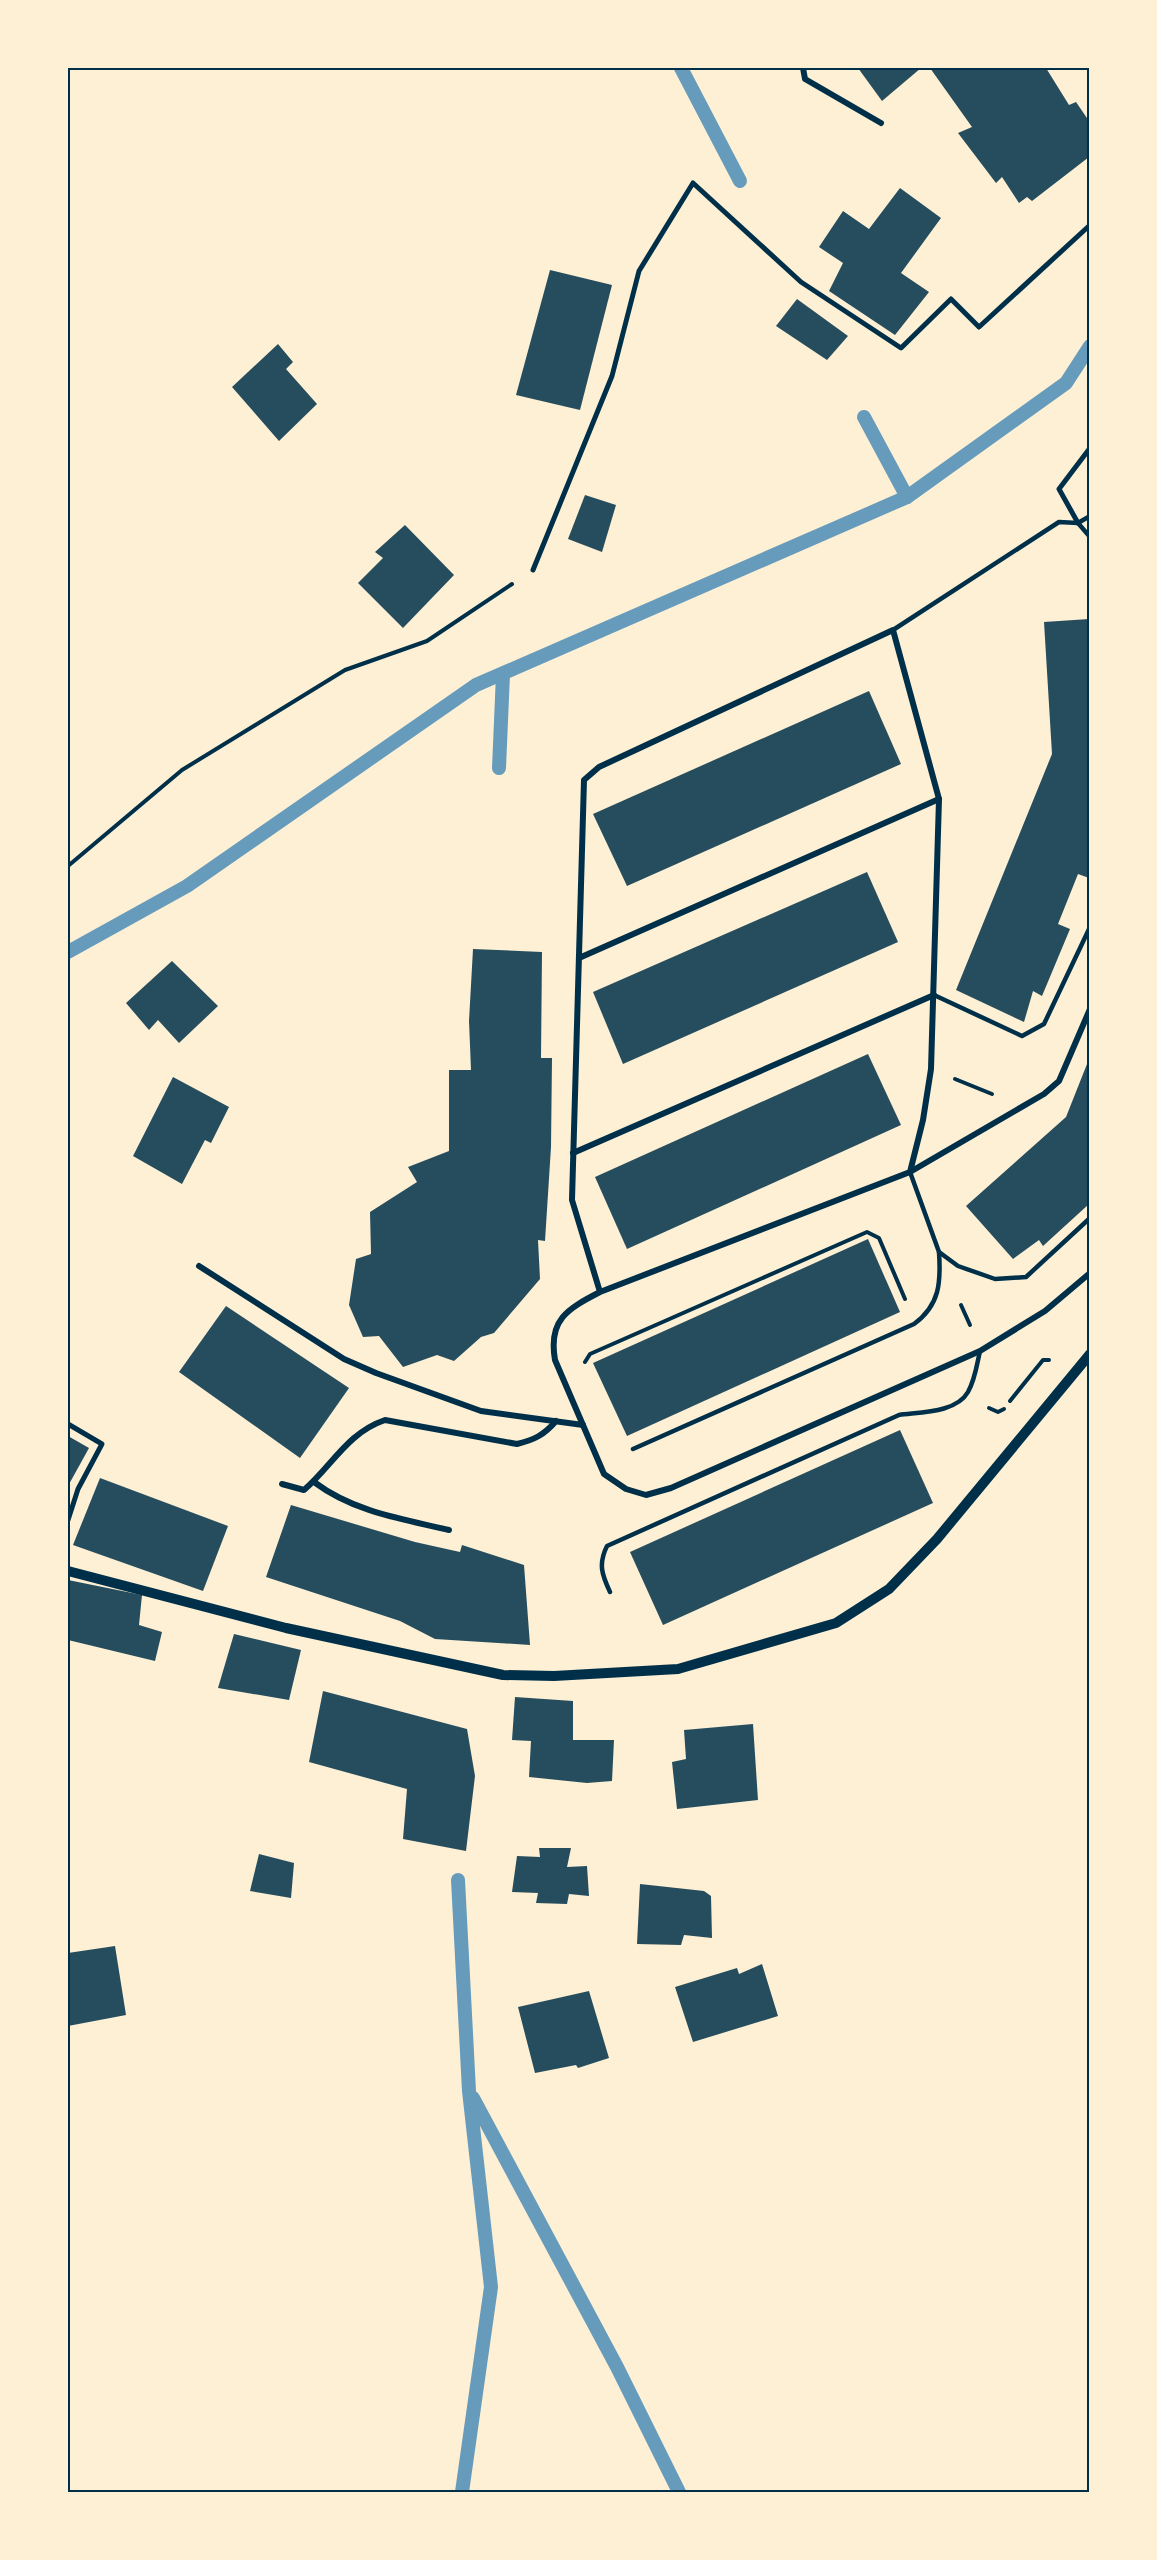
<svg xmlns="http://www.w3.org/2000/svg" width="1157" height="2560" viewBox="0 0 1157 2560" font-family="Jost,sans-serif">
  <rect width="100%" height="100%" fill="#fdf0d5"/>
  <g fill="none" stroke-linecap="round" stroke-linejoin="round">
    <!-- stream -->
    <g stroke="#669bbc" stroke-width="14">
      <polyline points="681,68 740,181"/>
      <polyline points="864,417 907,497"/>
      <polyline points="499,768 503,674"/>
      <polyline points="68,952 187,886 476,685 907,497 1066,383 1090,346"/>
      <polyline points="458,1880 469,2091 491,2287 462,2492"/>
      <polyline points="473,2098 617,2367 679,2492"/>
    </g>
  </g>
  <!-- building -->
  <g fill="#264d5e">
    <polygon points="858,68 921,68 882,101"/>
    <polygon points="930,68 1046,68 1069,105 1076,102 1089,121 1089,157 1032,201 1027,197 1019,203 1002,177 996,183 958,133 972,127"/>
    <polygon points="900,188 941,218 901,273 929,292 895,335 829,291 843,263 819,247 843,211 869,229"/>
    <polygon points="550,270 612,285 580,410 516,395"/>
    <polygon points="797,299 848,336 827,360 776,326"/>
    <polygon points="278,344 293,362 286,369 317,404 279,441 232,387"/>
    <polygon points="585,495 616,505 602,552 568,539"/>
    <polygon points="405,525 454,575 403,628 358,583 383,558 375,552"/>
    <polygon points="1089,619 1089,878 1078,874 1058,924 1070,929 1042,996 1033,991 1024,1022 956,990 1052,754 1044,622"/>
    <polygon points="869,691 901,764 627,886 593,814"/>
    <polygon points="867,872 898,942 623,1064 593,992"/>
    <polygon points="473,949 542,952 541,1058 552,1058 551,1147 545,1241 538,1240 540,1279 494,1333 481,1337 454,1361 437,1355 403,1367 379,1336 363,1337 349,1305 356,1259 371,1254 370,1212 417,1182 408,1167 449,1151 449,1070 471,1070 469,1021"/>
    <polygon points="172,961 218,1006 179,1043 158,1020 149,1030 126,1003"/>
    <polygon points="868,1054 901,1125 627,1249 595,1177"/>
    <polygon points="1089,1059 1089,1204 1043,1246 1039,1240 1013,1259 966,1206 1066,1117"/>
    <polygon points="173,1077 229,1107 211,1143 205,1140 182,1184 133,1156"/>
    <polygon points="868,1239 900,1312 627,1436 593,1363"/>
    <polygon points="226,1306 349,1388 300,1458 179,1372"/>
    <polygon points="900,1430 933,1503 663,1625 630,1552"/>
    <polygon points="68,1436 89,1448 68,1486"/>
    <polygon points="100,1478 228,1526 203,1591 73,1545"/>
    <polygon points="291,1505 415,1542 460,1552 462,1545 524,1565 530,1645 435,1639 400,1621 266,1577"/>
    <polygon points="68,1580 142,1595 139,1625 162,1632 155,1661 68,1640"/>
    <polygon points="234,1634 301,1650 289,1700 218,1688"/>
    <polygon points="323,1691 467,1729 475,1776 466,1851 403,1839 407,1789 309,1762"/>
    <polygon points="515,1697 573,1701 573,1740 614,1740 612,1781 587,1783 529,1777 531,1741 512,1740"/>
    <polygon points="753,1724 758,1800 677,1809 672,1762 686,1759 684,1730"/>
    <polygon points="539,1848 571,1848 567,1867 587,1866 589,1896 569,1894 567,1904 536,1903 538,1893 512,1892 517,1856 540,1857"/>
    <polygon points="259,1854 294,1863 291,1898 250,1891"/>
    <polygon points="640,1884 704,1891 711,1896 712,1938 684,1935 681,1945 637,1944"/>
    <polygon points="115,1946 126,2015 68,2026 68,1953"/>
    <polygon points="762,1964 778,2016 693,2042 675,1987 737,1968 739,1974"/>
    <polygon points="589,1991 609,2058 578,2068 576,2065 535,2073 518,2007"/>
  </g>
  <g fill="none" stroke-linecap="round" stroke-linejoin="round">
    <!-- path -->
    <g stroke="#003049" stroke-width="4">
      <polyline points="68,866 182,770 345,670 427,641 512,584"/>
      <polyline points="955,1079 992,1094"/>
      <polyline points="961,1305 970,1325"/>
      <polyline points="585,1362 590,1354 867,1232 879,1238 905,1299"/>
      <polyline points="1010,1401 1043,1360 1049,1360"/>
      <polyline points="989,1408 998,1412 1004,1409"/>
    </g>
    <!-- service -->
    <g stroke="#003049" stroke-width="4.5">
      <polyline points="1078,523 1090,537"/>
      <polyline points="893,630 1059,522 1078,523 1090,516"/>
      <polyline points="934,995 1022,1036 1044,1024 1090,927"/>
      <polyline points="910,1172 939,1252 958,1266 995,1279 1026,1277 1090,1218"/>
      <path d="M633 1449 914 1324C940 1305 941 1282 939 1252"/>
      <path d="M610 1592C602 1575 598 1564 607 1546L899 1415C920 1412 956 1413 968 1392 975 1380 977 1364 980 1351"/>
    </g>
    <!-- pedestrian -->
    <g stroke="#003049" stroke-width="5">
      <polyline points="1078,523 1059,489 1090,448"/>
      <polyline points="533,570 612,376 639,271 693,183 801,282 901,348 951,299 979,327 1090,225"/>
      <polyline points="68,1424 102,1444 78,1489 68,1520"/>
    </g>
    <!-- minor -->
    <g stroke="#003049" stroke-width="6">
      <polyline points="803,68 805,79 881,123"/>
      <polyline points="579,958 939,799"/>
      <polyline points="573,1153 934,995"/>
      <polyline points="910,1172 1044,1094 1059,1081 1090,1009"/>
      <polyline points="199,1266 344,1359 376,1373 481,1411 583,1425"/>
      <path d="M600 1292 572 1200 584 780 599 767 893 630 939 799 931 1069 923 1120 910 1172 600 1292C567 1309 548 1320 555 1360L604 1474 626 1489 646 1495 671 1488 980 1351 1045 1311 1090 1273"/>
      <path d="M314 1482C354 1512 402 1519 449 1530"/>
      <path d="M282 1484 304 1490C332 1466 347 1433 385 1420L517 1444C534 1440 544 1435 556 1421"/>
    </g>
    <!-- tertiary -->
    <polyline stroke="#003049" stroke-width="10" points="68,1571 286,1628 503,1675 554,1676 678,1669 836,1623 889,1589 937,1539 1090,1354"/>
  </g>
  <!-- border -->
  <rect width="1157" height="2560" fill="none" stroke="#fdf0d5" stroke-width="138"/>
  <rect x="69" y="69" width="1019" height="2422" fill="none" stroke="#003049" stroke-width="2"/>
</svg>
